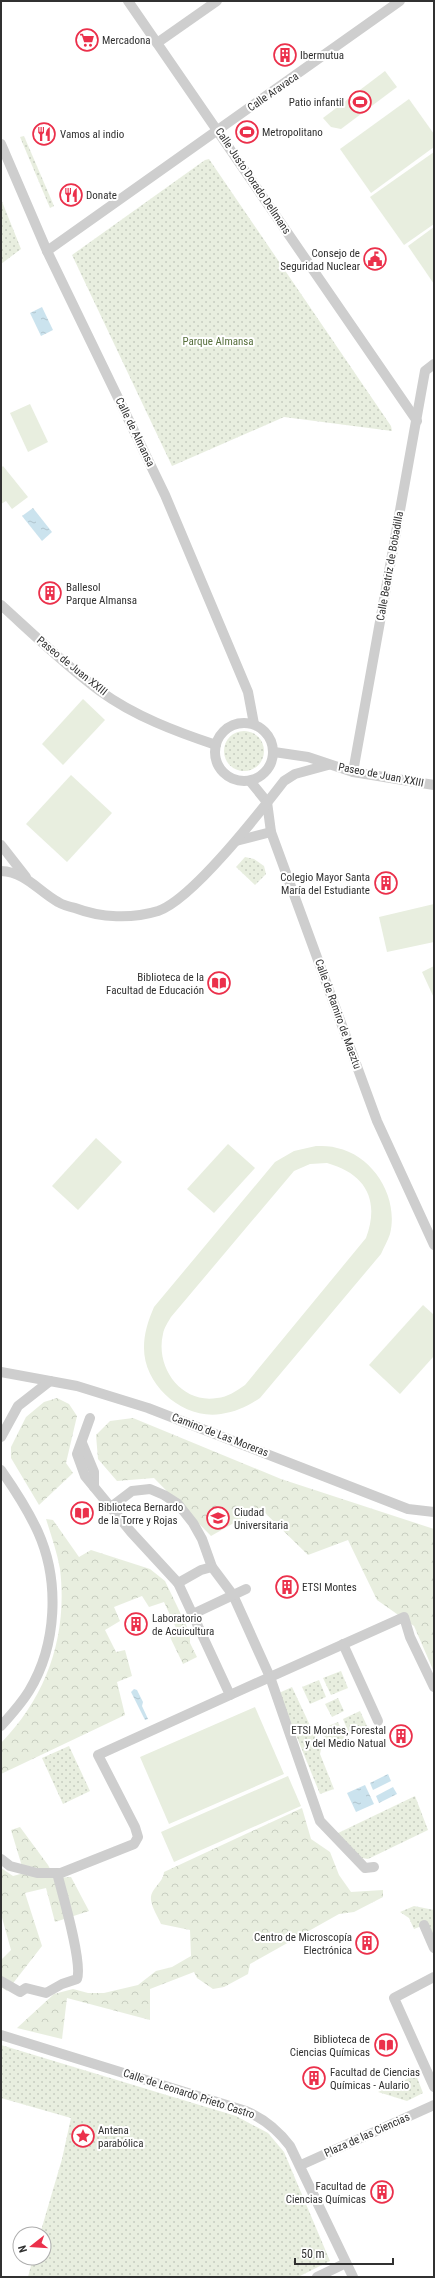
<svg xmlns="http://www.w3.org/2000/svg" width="435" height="2278" viewBox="0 0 435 2278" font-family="'Roboto Condensed',sans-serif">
  <defs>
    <pattern id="green-dots" width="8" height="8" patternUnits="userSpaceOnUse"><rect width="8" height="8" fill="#e8eedf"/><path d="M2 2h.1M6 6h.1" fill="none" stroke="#c7cdc0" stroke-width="1.8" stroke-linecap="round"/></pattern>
    <pattern id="forest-crowns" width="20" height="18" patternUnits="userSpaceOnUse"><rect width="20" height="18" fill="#e8eedf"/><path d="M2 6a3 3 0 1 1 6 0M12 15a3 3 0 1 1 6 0" fill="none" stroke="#c7cdc0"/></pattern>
    <pattern id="water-ripples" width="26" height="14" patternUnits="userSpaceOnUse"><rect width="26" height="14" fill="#cbe3ee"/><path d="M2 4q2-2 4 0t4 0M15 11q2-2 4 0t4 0" fill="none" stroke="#afc3cd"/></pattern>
  </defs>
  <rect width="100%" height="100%" fill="#fff"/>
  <!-- green -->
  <g fill="url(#green-dots)">
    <polygon points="24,136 54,206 50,208 20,137"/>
    <polygon points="209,159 391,426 392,431 284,417 172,466 72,255 205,160"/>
    <polygon points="1,199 21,249 1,264"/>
    <circle cx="244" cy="751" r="20"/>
    <polygon points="245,857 254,859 264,866 266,874 255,885 236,867"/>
    <polygon points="341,1671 348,1688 331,1695 323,1678"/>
    <polygon points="319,1680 326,1697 310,1704 302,1687"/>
    <polygon points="292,1687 321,1749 320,1754 334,1789 320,1794 279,1693"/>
    <polygon points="338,1698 344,1711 332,1717 325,1704"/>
    <polygon points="360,1711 368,1728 350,1736 343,1719"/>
    <polygon points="338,1722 345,1739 329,1746 321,1729"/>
    <polygon points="69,1746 90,1791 63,1804 42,1758"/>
    <polygon points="415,1796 428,1830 368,1859 362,1858 336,1834"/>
    <polygon points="414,1906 434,1910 434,1944 424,1925 414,1929 409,1918 400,1912"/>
    <polygon points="1,2045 236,2116 268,2133 284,2152 330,2261 298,2277 28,2277 33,2258 44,2258 44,2234 40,2234 62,2159 71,2118 1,2098"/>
    <polygon points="416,2075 423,2093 407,2101 378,2092"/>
  </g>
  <!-- forest -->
  <g fill="url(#forest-crowns)">
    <polygon points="57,1398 69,1404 77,1416 66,1463 73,1473 39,1505 11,1458 11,1447 26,1417 44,1402"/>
    <polygon points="133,1418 281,1479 434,1529 434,1672 414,1626 377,1600 348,1540 308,1555 260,1508 211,1536 154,1478 117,1481 98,1459 96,1435 110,1421"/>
    <path d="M46 1519 53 1520 79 1557 91 1550 150 1569 165 1581 190 1633V1643L197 1657 183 1664 168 1633 177 1630 164 1602 149 1607 142 1596 114 1607 120 1621 105 1630 116 1652 125 1650 132 1676 117 1682 125 1715 1 1774V1743C47 1696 68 1635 60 1569 57 1552 51 1535 46 1519Z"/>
    <path d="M302 1808 311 1839 330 1852 339 1875 351 1892 383 1890V1897L354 1912 339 1914 250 1964 248 1974 224 1987 213 1989 197 1978 194 1972 150 1989V2020L67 1998 62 2039 17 2028 54 1994 73 1989 88 1993H104L138 1985 156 1971 172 1967 191 1956 190 1930 161 1924C158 1917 152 1908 151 1900 150 1888 163 1884 164 1872Z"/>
    <polygon points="20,1827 48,1865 55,1878 71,1877 89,1911 55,1922 46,1888 25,1893 42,1946 7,1991 1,1987 1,1960 11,1950 1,1914 1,1868 13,1876 24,1873 11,1830"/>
  </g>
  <!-- pitch -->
  <g fill="#e8eedf" fill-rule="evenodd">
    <polygon points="385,71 397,87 341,129 331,127 323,118"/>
    <polygon points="409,99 434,134 434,147 371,193 340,149"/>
    <polygon points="434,152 434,224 404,245 370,197"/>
    <polygon points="434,227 434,284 408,246"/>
    <polygon points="30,404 48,442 28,452 10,413"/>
    <polygon points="3,466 28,497 12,509 6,501 1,504 1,468"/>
    <polygon points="83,699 105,720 63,765 42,744"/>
    <polygon points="71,775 112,813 67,862 26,824"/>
    <polygon points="434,904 434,942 387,952 379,917"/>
    <polygon points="434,966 434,998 422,972"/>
    <polygon points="96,1138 122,1162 78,1210 52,1186"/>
    <polygon points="228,1144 255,1168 214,1213 187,1189"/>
    <path d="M316 1146C323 1146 331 1146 337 1148 374 1156 399 1198 390 1234 388 1240 384 1247 381 1254L260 1398C248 1406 236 1412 221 1414 184 1420 144 1386 144 1348 144 1333 148 1321 154 1307L275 1162 294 1151ZM327 1163C366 1174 380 1200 366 1238L245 1385C236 1391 228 1397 217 1398 181 1404 155 1367 163 1334 164 1328 168 1322 171 1317L294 1171 310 1164Z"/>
    <polygon points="423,1305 434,1315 434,1356 400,1394 369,1365"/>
    <polygon points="255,1707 284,1774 169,1824 140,1757"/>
    <polygon points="288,1776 301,1806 174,1862 161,1832"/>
  </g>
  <!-- water -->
  <g fill="url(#water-ripples)">
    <polygon points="42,307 53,330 41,336 30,313"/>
    <polygon points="33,508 52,532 42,541 22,516"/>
    <polygon points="134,1689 137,1690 143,1702 142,1706 148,1719 145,1720 131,1692"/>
    <polygon points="388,1774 391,1781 373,1790 370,1783"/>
    <polygon points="365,1785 374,1804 356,1812 347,1793"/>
    <polygon points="393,1787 397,1794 379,1803 376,1796"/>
  </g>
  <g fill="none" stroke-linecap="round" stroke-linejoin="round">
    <!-- minor -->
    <g stroke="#cecece" stroke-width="10">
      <polyline points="128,1 417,421"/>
      <polyline points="157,43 217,1"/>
      <polyline points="1,144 47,251 165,495 248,692 254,724"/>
      <polyline points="47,251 400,1"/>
      <path d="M1 605C33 634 65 665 100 691 134 716 177 732 216 745"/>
      <circle cx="244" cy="752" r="29"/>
      <polyline points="274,752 308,757 353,772 434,785"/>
      <polyline points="353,772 425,371 434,364"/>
      <polyline points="250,781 267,802 271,832 377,1121 434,1245"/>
      <polyline points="236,841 271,832"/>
      <polyline points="1,845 26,877"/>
      <path d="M1 871C26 872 38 891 58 902 63 905 70 907 75 908 101 918 132 919 158 911 193 899 260 812 284 781L295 774 328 765"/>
      <polyline points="1,1372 77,1386 148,1408 408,1509 434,1512"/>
      <polyline points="1,1437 18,1406 50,1381"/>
      <polyline points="82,1443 94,1472 94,1487"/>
      <path d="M1 1470C15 1490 28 1510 38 1532 60 1581 57 1645 29 1691 21 1704 11 1715 1 1726"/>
      <polyline points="111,1507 132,1491 150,1489 164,1495 178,1504 193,1523 202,1539 212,1567 233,1595 270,1677 320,1821 365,1868 374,1867"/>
      <polyline points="178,1583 201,1570 212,1567"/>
      <polyline points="193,1614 246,1589"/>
      <polyline points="343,1644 378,1721"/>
      <polyline points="230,1695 404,1617 410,1637 434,1687"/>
      <polyline points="1,1859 10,1866 37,1873 61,1873 134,1844 138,1837 135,1827 98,1755 230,1695 178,1583 131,1532 85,1476 77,1454 90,1418"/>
      <polyline points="424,1925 434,1948"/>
      <polyline points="434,1977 394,1998 434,2087"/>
      <path d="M1 1981 20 1992 26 1988 46 1993 62 1984 77 1979C83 1964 62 1892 57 1873"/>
      <path d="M1 2035 246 2111C265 2119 278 2130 290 2146L353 2277"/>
      <polyline points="301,2165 434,2105"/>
      <polyline points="317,2277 346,2263"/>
    </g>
  </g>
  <!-- icons -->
  <defs>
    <g id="supermarket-ring" transform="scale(1.15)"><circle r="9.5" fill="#fff" stroke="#eb304b" stroke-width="1.5"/><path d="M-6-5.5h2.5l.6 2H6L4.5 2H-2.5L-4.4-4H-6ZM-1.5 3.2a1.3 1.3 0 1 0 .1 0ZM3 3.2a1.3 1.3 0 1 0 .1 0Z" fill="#eb304b"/></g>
    <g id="building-ring" transform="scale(1.15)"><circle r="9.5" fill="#fff" stroke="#eb304b" stroke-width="1.5"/><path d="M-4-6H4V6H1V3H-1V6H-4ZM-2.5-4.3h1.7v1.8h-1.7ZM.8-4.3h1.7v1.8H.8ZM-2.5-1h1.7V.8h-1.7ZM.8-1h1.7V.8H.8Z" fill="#eb304b"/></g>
    <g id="stadium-ring" transform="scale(1.15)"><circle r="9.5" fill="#fff" stroke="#eb304b" stroke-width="1.5"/><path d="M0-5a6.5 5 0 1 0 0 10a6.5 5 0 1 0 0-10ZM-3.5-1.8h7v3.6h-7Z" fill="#eb304b"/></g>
    <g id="restaurant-ring" transform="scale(1.15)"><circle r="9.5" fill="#fff" stroke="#eb304b" stroke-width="1.5"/><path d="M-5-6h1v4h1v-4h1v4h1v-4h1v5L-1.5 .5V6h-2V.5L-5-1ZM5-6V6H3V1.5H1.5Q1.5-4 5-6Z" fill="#eb304b"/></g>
    <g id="civic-ring" transform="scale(1.15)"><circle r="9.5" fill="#fff" stroke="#eb304b" stroke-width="1.5"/><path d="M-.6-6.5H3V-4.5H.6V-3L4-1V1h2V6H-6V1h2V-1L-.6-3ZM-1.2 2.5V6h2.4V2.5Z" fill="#eb304b"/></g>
    <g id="library-ring" transform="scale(1.15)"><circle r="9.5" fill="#fff" stroke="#eb304b" stroke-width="1.5"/><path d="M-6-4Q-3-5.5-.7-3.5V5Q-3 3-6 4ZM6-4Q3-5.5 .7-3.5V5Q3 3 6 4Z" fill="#eb304b"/></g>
    <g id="university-ring" transform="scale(1.15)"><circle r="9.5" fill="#fff" stroke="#eb304b" stroke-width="1.5"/><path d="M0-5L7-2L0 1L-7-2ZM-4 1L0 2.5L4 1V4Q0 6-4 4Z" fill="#eb304b"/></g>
    <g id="sight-ring" transform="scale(1.15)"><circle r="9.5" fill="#fff" stroke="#eb304b" stroke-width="1.5"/><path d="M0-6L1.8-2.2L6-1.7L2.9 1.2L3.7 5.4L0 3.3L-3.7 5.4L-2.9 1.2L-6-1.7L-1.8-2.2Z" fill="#eb304b"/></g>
  </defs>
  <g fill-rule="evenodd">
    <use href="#supermarket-ring" x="87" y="40"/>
    <use href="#building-ring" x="285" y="55"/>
    <use href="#stadium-ring" x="360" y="102"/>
    <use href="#stadium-ring" x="247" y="132"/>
    <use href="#restaurant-ring" x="44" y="134"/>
    <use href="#restaurant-ring" x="71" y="195"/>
    <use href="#civic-ring" x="375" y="259"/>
    <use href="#building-ring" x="50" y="593"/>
    <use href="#building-ring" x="386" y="883"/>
    <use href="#library-ring" x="219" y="983"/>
    <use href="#library-ring" x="82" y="1513"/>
    <use href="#university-ring" x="218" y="1518"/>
    <use href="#building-ring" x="287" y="1587"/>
    <use href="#building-ring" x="136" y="1624"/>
    <use href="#building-ring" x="401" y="1736"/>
    <use href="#building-ring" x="367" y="1943"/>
    <use href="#library-ring" x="386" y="2045"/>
    <use href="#building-ring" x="314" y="2078"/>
    <use href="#sight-ring" x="83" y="2136"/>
    <use href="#building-ring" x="382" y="2192"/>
  </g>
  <g text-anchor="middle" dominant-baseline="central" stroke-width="4" stroke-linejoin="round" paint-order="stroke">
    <!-- poi labels -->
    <g font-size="11" fill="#313131" stroke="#fff" text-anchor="start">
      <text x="102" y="40">Mercadona</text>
      <text x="300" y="55">Ibermutua</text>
      <text x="344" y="102" text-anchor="end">Patio infantil</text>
      <text x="262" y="132">Metropolitano</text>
      <text x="60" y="134">Vamos al indio</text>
      <text x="86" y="195">Donate</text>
      <text x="360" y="253" text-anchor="end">Consejo de<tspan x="360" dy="13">Seguridad Nuclear</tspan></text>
      <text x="66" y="587">Ballesol<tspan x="66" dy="13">Parque Almansa</tspan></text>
      <text x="370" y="877" text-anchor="end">Colegio Mayor Santa<tspan x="370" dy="13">María del Estudiante</tspan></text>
      <text x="204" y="977" text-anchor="end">Biblioteca de la<tspan x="204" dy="13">Facultad de Educación</tspan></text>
      <text x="98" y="1507">Biblioteca Bernardo<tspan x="98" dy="13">de la Torre y Rojas</tspan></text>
      <text x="234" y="1512">Ciudad<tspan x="234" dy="13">Universitaria</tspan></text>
      <text x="302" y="1587">ETSI Montes</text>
      <text x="152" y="1618">Laboratorio<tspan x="152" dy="13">de Acuicultura</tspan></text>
      <text x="386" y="1730" text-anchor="end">ETSI Montes, Forestal<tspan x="386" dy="13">y del Medio Natual</tspan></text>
      <text x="352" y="1937" text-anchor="end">Centro de Microscopía<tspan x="352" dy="13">Electrónica</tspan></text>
      <text x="370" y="2039" text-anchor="end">Biblioteca de<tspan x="370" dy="13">Ciencias Químicas</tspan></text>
      <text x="330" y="2072">Facultad de Ciencias<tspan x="330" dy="13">Químicas - Aulario</tspan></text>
      <text x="98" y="2130">Antena<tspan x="98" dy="13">parabólica</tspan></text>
      <text x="366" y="2186" text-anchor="end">Facultad de<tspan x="366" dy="13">Ciencias Químicas</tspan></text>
    </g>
    <!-- street labels -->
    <g font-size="11" fill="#313131" stroke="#fff">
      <text transform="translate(273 92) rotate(-35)">Calle Aravaca</text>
      <text transform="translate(253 181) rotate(56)">Calle Justo Dorado Dellmans</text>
      <text transform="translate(135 432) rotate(64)">Calle de Almansa</text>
      <text transform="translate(390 566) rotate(-80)">Calle Beatriz de Bobadilla</text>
      <text transform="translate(72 666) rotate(39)">Paseo de Juan XXIII</text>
      <text transform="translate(381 775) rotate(11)">Paseo de Juan XXIII</text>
      <text transform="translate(338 1014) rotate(70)">Calle de Ramiro de Maeztu</text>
      <text transform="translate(220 1435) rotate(21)">Camino de Las Moreras</text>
      <text transform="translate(189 2094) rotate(18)">Calle de Leonardo Prieto Castro</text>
      <text transform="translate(367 2135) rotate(-24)">Plaza de las Ciencias</text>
    </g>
    <!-- park labels -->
    <g font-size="11" fill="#576f3c" stroke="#fff">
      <text x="218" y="341">Parque Almansa</text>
    </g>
  </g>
  <!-- border -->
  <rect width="435" height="2278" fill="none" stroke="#313131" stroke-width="4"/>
  <!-- north arrow -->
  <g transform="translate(32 2246) rotate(253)"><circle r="19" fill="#ffffff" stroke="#adadad"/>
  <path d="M0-3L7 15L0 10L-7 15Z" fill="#eb304b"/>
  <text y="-6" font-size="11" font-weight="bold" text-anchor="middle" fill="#313131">N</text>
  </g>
  <!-- scale -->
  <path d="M295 2258v6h98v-6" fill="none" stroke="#313131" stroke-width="2"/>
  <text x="301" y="2258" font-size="12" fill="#313131" stroke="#ffffff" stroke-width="3" paint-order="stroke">50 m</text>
</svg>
